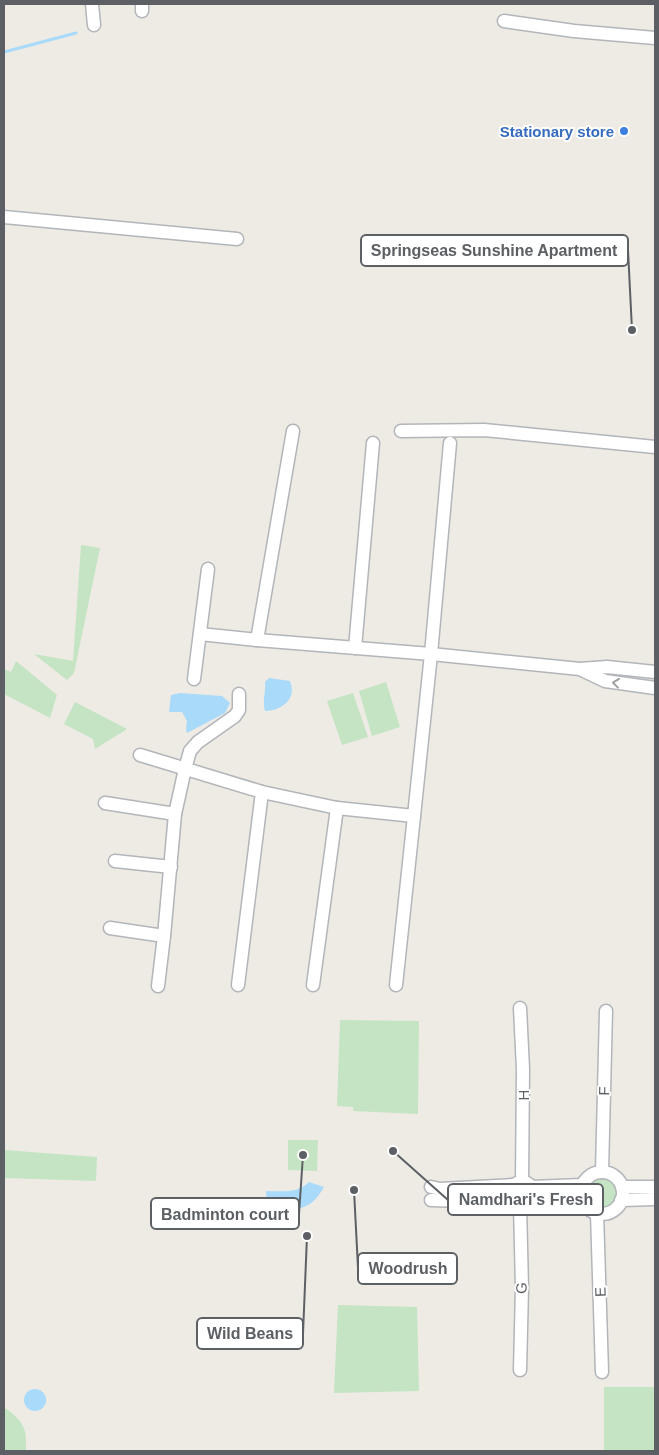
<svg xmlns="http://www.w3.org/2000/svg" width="659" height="1455" viewBox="0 0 659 1455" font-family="Helvetica,sans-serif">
  <rect width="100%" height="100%" fill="#eeebe5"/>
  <!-- green -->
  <g fill="#c4e4c3">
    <polygon points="81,545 100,548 74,673 67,680 34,654 73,661"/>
    <polygon points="16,661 57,695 50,718 4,694 4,669 11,672"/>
    <polygon points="386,682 400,727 372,736 359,691"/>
    <polygon points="353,693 368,737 342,745 327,701"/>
    <polygon points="75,702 127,729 95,749 93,739 64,724"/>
    <polygon points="340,1020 419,1021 418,1114 353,1111 353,1107 337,1106"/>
    <polygon points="288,1140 318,1140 317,1171 288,1170"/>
    <polygon points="4,1150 97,1157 96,1181 4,1178"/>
    <circle cx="601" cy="1192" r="15"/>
    <polygon points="338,1305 417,1307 419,1391 334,1393"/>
    <rect x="604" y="1387" width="51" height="64"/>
    <path d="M4 1408C8 1409 10 1412 14 1415 27 1428 26 1433 26 1451H4Z"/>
  </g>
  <!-- water -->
  <g fill="#a9dafa">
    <path d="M269 678 290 681C297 699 283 710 265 711 262 701 266 692 265 682Z"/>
    <polygon points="180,693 222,696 230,703 225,713 187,733 186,729 187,721 182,712 169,712 171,695"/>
    <path d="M309 1182 324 1187C309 1214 294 1209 267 1209L266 1191C281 1191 297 1194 309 1182Z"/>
    <circle cx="35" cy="1400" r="11"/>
  </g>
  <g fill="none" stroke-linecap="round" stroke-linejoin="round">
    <!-- stream -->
    <polyline stroke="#a9dafa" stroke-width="3" points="4,52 76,33"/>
    <!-- minor casing -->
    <g stroke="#b2b5b9" stroke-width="15">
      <g id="minor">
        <polyline points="92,4 94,25"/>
        <polyline points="142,4 142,11"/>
        <polyline points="504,21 574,31 655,38"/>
        <polyline points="4,217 237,239"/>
        <polyline points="401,431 484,430 655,447"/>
        <polyline points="200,634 257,640 431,654 580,669 607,667 655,672"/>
        <polyline points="257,640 293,431"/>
        <polyline points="355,648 373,443"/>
        <polyline points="580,669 605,681 655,688"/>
        <polyline points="194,679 208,569"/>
        <polyline points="140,755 262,792 337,808 414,816 396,985"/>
        <polyline points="105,803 175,814"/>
        <polyline points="414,816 431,654 450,443"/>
        <polyline points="115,861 171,867"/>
        <polyline points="110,928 164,936"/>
        <polyline points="238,985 262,792"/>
        <polyline points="313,985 337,808"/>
        <polyline points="158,986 164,936 175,814 185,769 190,751 198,742 235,716 239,710 239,694"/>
        <polyline points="520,1008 523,1069 522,1182"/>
        <polyline points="602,1172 606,1011"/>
        <circle cx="602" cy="1193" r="21"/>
        <circle cx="522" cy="1194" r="12"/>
        <polyline points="431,1187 440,1189 514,1185"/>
        <polyline points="531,1187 582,1185"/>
        <polyline points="622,1187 655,1187"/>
        <polyline points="431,1200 464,1201 511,1198"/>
        <polyline points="621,1200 655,1199"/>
        <polyline points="529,1202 582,1200"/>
        <polyline points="597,1213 602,1372"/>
        <polyline points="520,1370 522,1288 520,1205"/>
      </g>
    </g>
    <!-- minor -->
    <use href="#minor" stroke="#fff" stroke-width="12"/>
  </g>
  <!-- one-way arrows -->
  <defs><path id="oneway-chevron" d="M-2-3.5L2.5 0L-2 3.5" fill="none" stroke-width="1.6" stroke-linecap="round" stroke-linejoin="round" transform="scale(1.25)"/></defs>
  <use stroke="#9da0a2" href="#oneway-chevron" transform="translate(616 683) rotate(-173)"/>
  <!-- markers -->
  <circle fill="#3f7fe0" stroke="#fff" stroke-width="2" cx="624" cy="131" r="5"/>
  <g text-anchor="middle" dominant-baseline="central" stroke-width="4" stroke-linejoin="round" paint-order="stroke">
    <!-- shop labels -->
    <g font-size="15" font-weight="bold" fill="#366cbe" stroke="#fff" text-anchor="end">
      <text x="614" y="131">Stationary store</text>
    </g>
    <!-- street labels -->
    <g font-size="15" fill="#5c6064" stroke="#fff">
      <text transform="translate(604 1091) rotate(-88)">F</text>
      <text transform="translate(523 1095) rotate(-90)">H</text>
      <text transform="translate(521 1288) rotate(-89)">G</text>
      <text transform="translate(600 1292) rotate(-92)">E</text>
    </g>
  </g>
  <!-- callouts -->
  <path fill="none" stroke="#5c6064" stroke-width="2" d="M632 330L628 250M393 1151L448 1200M303 1155L299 1214M354 1190L358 1268M307 1236L303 1334"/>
  <g fill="#5c6064" stroke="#fff" stroke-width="2">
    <circle cx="632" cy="330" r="5"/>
    <circle cx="393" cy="1151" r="5"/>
    <circle cx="303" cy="1155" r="5"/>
    <circle cx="354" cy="1190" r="5"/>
    <circle cx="307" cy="1236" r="5"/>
  </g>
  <g fill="#fff" stroke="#5c6064" stroke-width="2">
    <rect x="361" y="235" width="267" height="31" rx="5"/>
    <rect x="448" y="1184" width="155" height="31" rx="5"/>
    <rect x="151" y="1198" width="148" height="31" rx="5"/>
    <rect x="358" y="1253" width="99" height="31" rx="5"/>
    <rect x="197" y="1318" width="106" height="31" rx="5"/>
  </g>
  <g font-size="16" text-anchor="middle" font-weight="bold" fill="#5c6064">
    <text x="494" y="256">Springseas Sunshine Apartment</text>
    <text x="526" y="1205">Namdhari's Fresh</text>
    <text x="225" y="1220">Badminton court</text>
    <text x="408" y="1274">Woodrush</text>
    <text x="250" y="1339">Wild Beans</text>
  </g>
  <!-- border -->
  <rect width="659" height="1455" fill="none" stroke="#5c6064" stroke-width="10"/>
</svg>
